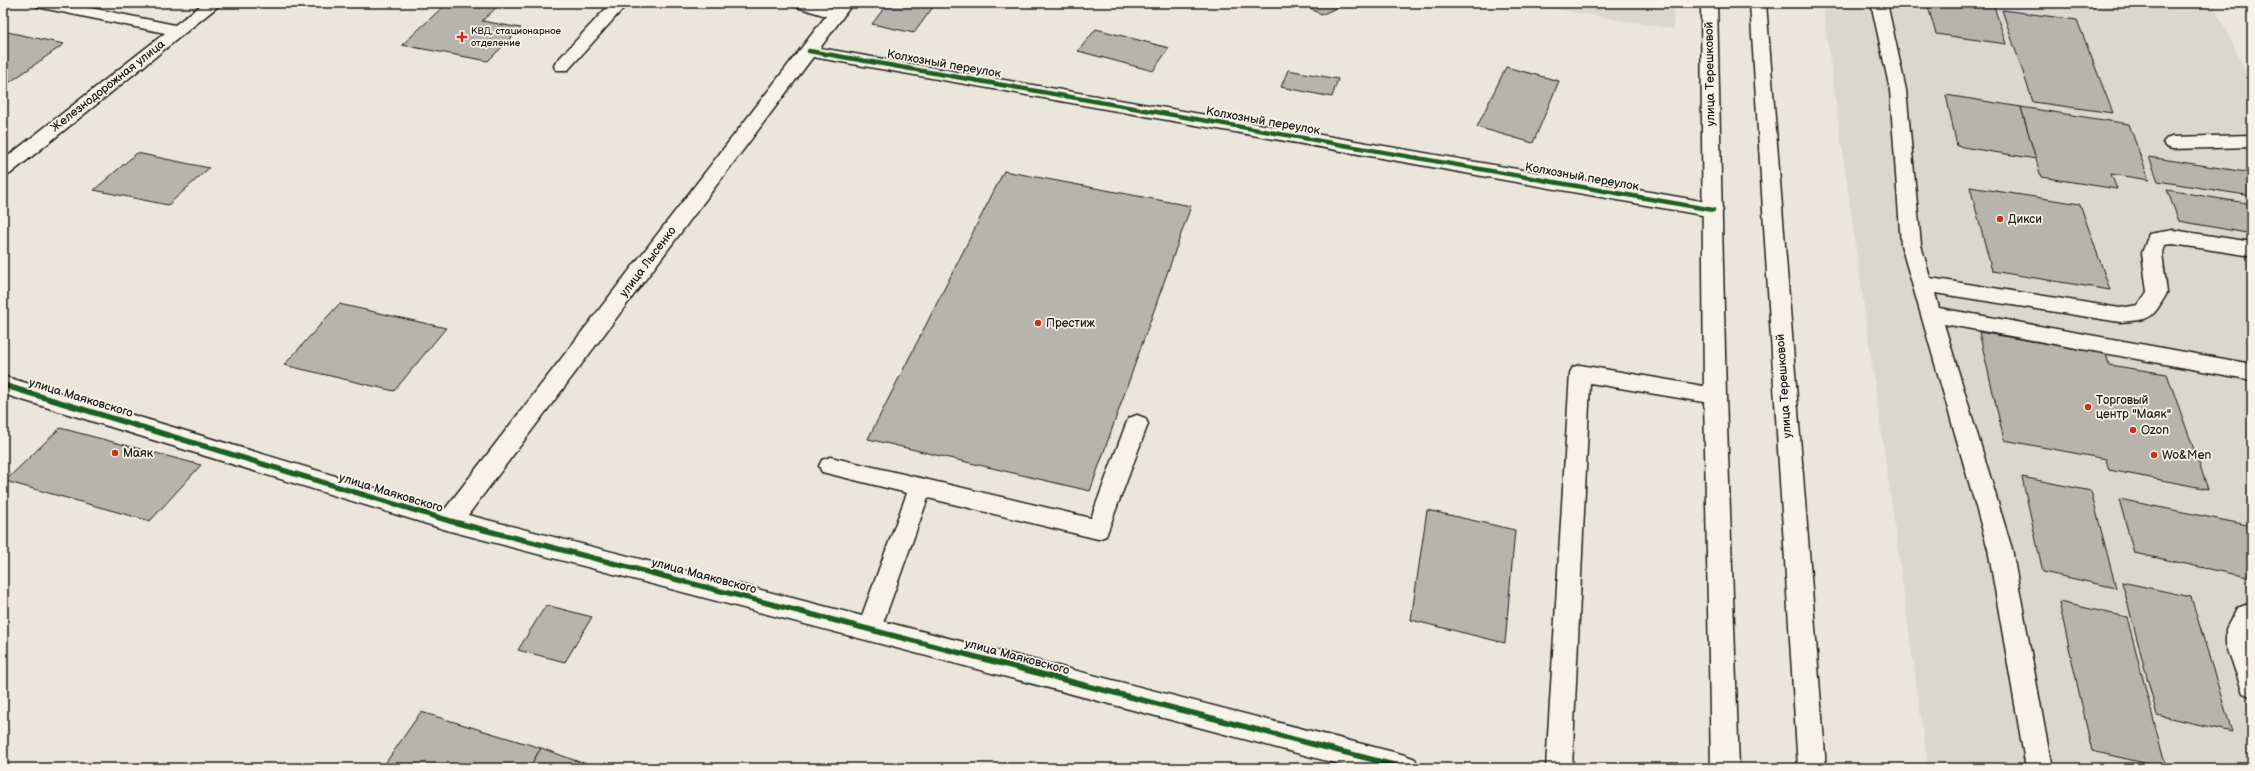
<svg xmlns="http://www.w3.org/2000/svg" width="2255" height="771" viewBox="0 0 2255 771" font-family="'Balsamiq Sans',sans-serif">
  <rect width="100%" height="100%" fill="#eae6dc"/>
  <filter id="ink" filterUnits="userSpaceOnUse"><feTurbulence type="fractalNoise" baseFrequency=".025" numOctaves="2"/><feDisplacementMap in="SourceGraphic" scale="8" xChannelSelector="R" yChannelSelector="G"/><feConvolveMatrix kernelMatrix="1 2 1 2 8 2 1 2 1" color-interpolation-filters="sRGB"/></filter>
  <g filter="url(#ink)">
    <!-- built -->
    <g fill="#dad7ce">
      <polygon points="1520,3 1674,3 1673,29"/>
      <polygon points="1822,3 2213,3 2252,85 2252,768 1928,768"/>
    </g>
    <!-- building -->
    <g fill="#b6b4ac" stroke="#1c1c1c">
      <polygon points="447,3 501,3 482,21 521,28 488,61 402,45"/>
      <polygon points="888,3 936,3 914,33 872,24"/>
      <polygon points="1303,3 1347,3 1321,15"/>
      <polygon points="1927,3 1993,3 2006,44 1936,34"/>
      <polygon points="2061,3 2093,3 2095,7"/>
      <polygon points="2002,10 2077,20 2113,113 2033,102"/>
      <polygon points="1096,29 1169,48 1153,71 1078,51"/>
      <polygon points="3,31 64,44 3,87"/>
      <polygon points="1506,67 1559,81 1533,143 1477,127"/>
      <polygon points="1288,70 1338,79 1332,97 1281,87"/>
      <polygon points="1946,95 2021,107 2036,159 1957,146"/>
      <polygon points="2021,107 2129,124 2149,180 2111,174 2117,189 2041,177"/>
      <polygon points="137,153 209,168 168,205 94,190"/>
      <polygon points="2149,157 2252,173 2252,196 2158,181"/>
      <polygon points="1004,171 1191,206 1090,491 868,439"/>
      <polygon points="1970,187 2080,204 2110,290 1992,271"/>
      <polygon points="2167,190 2252,204 2252,234 2179,221"/>
      <polygon points="339,304 446,328 394,391 284,365"/>
      <polygon points="1979,332 2106,354 2109,365 2167,374 2208,489 2109,470 2106,459 2004,440"/>
      <polygon points="60,428 201,465 150,521 5,481"/>
      <polygon points="2022,477 2091,491 2116,588 2043,572"/>
      <polygon points="2119,499 2252,526 2252,578 2134,553"/>
      <polygon points="1427,510 1515,530 1505,643 1411,620"/>
      <polygon points="2122,582 2191,597 2232,732 2157,715"/>
      <polygon points="2059,602 2127,617 2166,768 2092,751"/>
      <polygon points="546,605 592,617 565,662 518,650"/>
      <polygon points="421,712 541,748 529,768 382,768"/>
      <polygon points="541,748 596,768 529,768"/>
    </g>
    <g fill="none" stroke-linecap="round" stroke-linejoin="round">
      <!-- service casing -->
      <g stroke="#1c1c1c" stroke-width="3">
        <g id="service">
          <polygon points="611,3 628,3 568,70 556,70 554,66 556,62"/>
          <polygon points="792,3 817,3 842,11 844,14 842,17 836,19 794,6"/>
          <path d="M1871 3H1887L1906 90 1921 245 1930 278 2120 308 2138 305 2147 292 2142 253 2149 234 2173 230 2252 242V256L2173 244 2164 245 2162 253 2167 293C2151 321 2151 319 2120 322L1935 293 1939 308 2252 364V380L1944 324 2012 549 2052 768H2026L1988 549 1901 245 1890 90Z"/>
          <polygon points="2252,135 2252,147 2172,149 2166,147 2163,143 2166,139 2172,137"/>
          <polygon points="1580,365 1715,388 1722,390 1726,396 1722,402 1715,404 1590,383 1572,768 1546,768 1570,373 1573,367"/>
          <polygon points="1137,415 1145,418 1148,424 1106,536 1098,539 928,498 878,637 869,640 860,637 857,629 907,493 822,472 819,466 822,460 830,457 1091,518 1126,424 1129,418"/>
          <polygon points="2252,603 2252,628 2250,631 2252,697 2243,693 2226,644 2226,629 2237,608"/>
        </g>
      </g>
      <!-- minor casing -->
      <g stroke="#1c1c1c" stroke-width="3">
        <g id="minor">
          <polygon points="34,3 66,3 175,25 204,3 222,3 10,174 3,176 3,160 165,33 42,8 36,6"/>
          <polygon points="836,3 853,3 820,48 1713,203 1720,205 1723,210 1720,215 1713,217 813,57 468,515 1405,755 1415,759 1419,768 1354,768 450,531 3,394 3,376 445,509"/>
        </g>
      </g>
      <!-- trunk casing -->
      <g stroke="#1c1c1c" stroke-width="3">
        <g id="trunk">
          <polygon points="1701,3 1717,3 1726,396 1739,768 1711,768 1704,396"/>
          <polygon points="1750,3 1766,3 1826,768 1798,768"/>
        </g>
      </g>
      <!-- service -->
      <use href="#service" fill="#f7f3e8" fill-rule="evenodd"/>
      <!-- minor -->
      <use href="#minor" fill="#f7f3e8" fill-rule="evenodd"/>
      <!-- trunk -->
      <use href="#trunk" fill="#f7f3e8" fill-rule="evenodd"/>
      <!-- cycleway-far1 casing -->
      <g stroke="#f7f3e8" stroke-width="6">
        <polyline id="cycleway-far1" points="809,51 1713,210"/>
      </g>
      <!-- cycleway casing -->
      <g stroke="#f7f3e8" stroke-width="8">
        <polyline id="cycleway" points="3,385 450,521 1405,768"/>
      </g>
      <!-- cycleway-far1 -->
      <use href="#cycleway-far1" stroke="#1b5e20" stroke-width="4.5"/>
      <!-- cycleway -->
      <use href="#cycleway" stroke="#1b5e20" stroke-width="5.5"/>
    </g>
  </g>
  <!-- markers -->
  <g fill="#c8321e" stroke="#f7f3e8" stroke-width="1.5">
    <path d="M460 31h4v4h4v4h-4v4h-4v-4h-4v-4h4z"/>
    <circle cx="2000" cy="219" r="4"/>
    <circle cx="1038" cy="323" r="4"/>
    <circle cx="2088" cy="407" r="4"/>
    <circle cx="2133" cy="430" r="4"/>
    <circle cx="115" cy="453" r="4"/>
    <circle cx="2154" cy="455" r="4"/>
  </g>
  <g text-anchor="middle" dominant-baseline="central" stroke-width="3.5" stroke-linejoin="round" paint-order="stroke">
    <!-- far-poi labels -->
    <g font-size="10" fill="#1c1c1c" stroke="#f7f3e8" text-anchor="start">
      <text x="471" y="31">КВД, стационарное<tspan x="471" dy="12">отделение</tspan></text>
    </g>
    <!-- street labels -->
    <g font-size="12" fill="#1c1c1c" stroke="#f7f3e8">
      <text transform="translate(944 64) rotate(10)">Колхозный переулок</text>
      <text transform="translate(1710 74) rotate(-91)">улица Терешковой</text>
      <text transform="translate(108 86) rotate(-38)">Железнодорожная улица</text>
      <text transform="translate(1263 121) rotate(10)">Колхозный переулок</text>
      <text transform="translate(1582 177) rotate(10)">Колхозный переулок</text>
      <text transform="translate(648 262) rotate(-53)">улица Лысенко</text>
      <text transform="translate(1784 386) rotate(-94)">улица Терешковой</text>
      <text transform="translate(81 398) rotate(17)">улица Маяковского</text>
      <text transform="translate(391 493) rotate(17)">улица Маяковского</text>
      <text transform="translate(704 576) rotate(15)">улица Маяковского</text>
      <text transform="translate(1017 657) rotate(15)">улица Маяковского</text>
    </g>
    <!-- poi labels -->
    <g font-size="12" fill="#1c1c1c" stroke="#f7f3e8" text-anchor="start">
      <text x="2008" y="219">Дикси</text>
      <text x="1046" y="323">Престиж</text>
      <text x="2096" y="400">Торговый<tspan x="2096" dy="14">центр "Маяк"</tspan></text>
      <text x="2141" y="430">Ozon</text>
      <text x="123" y="453">Маяк</text>
      <text x="2162" y="455">Wo&amp;Men</text>
    </g>
  </g>
  <!-- margin -->
  <rect width="2255" height="771" fill="none" stroke="#f7f3e8" stroke-width="16"/>
  <rect x="8" y="8" width="2239" height="755" fill="none" stroke="#1c1c1c" stroke-width="1.5" filter="url(#ink)"/>
</svg>
